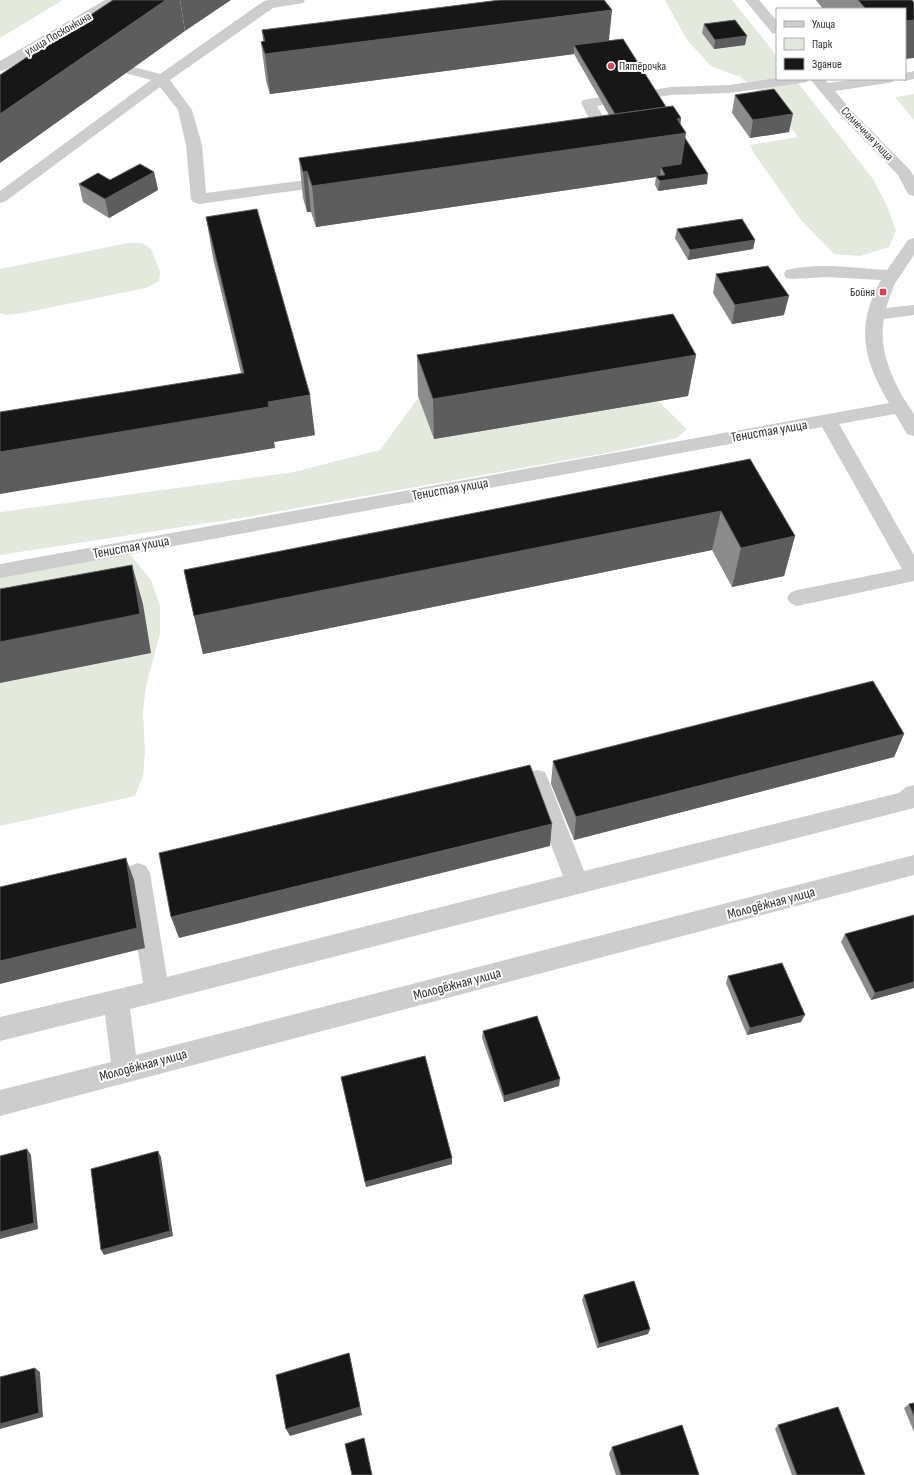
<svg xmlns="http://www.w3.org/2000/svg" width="914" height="1475" viewBox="0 0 914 1475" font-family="'Sofia Sans Condensed',sans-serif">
  <rect width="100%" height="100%" fill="#fff"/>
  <!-- green -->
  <g fill="#e3e9dd">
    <polygon points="0,0 63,0 0,38"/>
    <polygon points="665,0 732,0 777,56 777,79 795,79 873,179 888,208 896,231 889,247 860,256 834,254 801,220 753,152 750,145 798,137 771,101 740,77 711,66 687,40"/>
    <polygon points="914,94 914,120 895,97"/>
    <polygon points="128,243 142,243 151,249 160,272 159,281 146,288 23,313 5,315 0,313 0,269"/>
    <polygon points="437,384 654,397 687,429 677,438 612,452 247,517 0,555 0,512 294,472 380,450 416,401"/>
    <polygon points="125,548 151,580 160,606 160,633 146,686 143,712 145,753 143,776 135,796 0,826 0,571"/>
  </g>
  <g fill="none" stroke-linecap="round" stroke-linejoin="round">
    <!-- minor -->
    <g fill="#cdcdcd" fill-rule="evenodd">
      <polygon points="105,0 122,0 120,3 5,70 0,71 0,61"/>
      <polygon points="269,0 305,0 303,3 273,8 170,80 192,110 202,145 206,193 331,177 336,179 339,182 336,185 199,204 193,202 191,199 186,145 178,110 160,87 6,201 0,203 0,191 151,80 125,73 123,70 125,67 130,66 160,74 264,1"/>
      <polygon points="745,0 759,0 777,21 777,34 772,33"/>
      <polygon points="914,71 914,79 905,81 899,79 905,79 905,73"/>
      <polygon points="777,78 809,79 807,82 802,83 729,93 671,95 651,98 646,97 644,94 646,91 671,87 729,85"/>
      <polygon points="810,79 825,79 828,83 858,79 895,79 893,82 888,83 835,91 850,109 910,170 914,176 914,196 908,194 898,175 840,115"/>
      <polygon points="601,97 606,98 608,101 606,104 597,106 618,142 615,145 610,147 605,145 602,142 581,103 583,100"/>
      <path d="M914 238V255L894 285 886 308 914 305V315L884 319C879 348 889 371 902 396 906 402 911 408 914 415 914 420 914 430 914 436L907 434 895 414 839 424 914 555V581L797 606 790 603 787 598 790 593 797 590 902 569 822 427 0 578V564L889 403C863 359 855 326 881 280L826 277 792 279 786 278 784 274 786 270C818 262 855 268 887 270L908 240Z"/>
      <polygon points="537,770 545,772 548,779 584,871 899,793 906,787 914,785 914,808 130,1009 136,1055 914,855 914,875 0,1116 0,1090 111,1062 105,1015 0,1041 0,1017 143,983 126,873 130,866 138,863 146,866 150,873 167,977 563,876 526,779 529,772"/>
    </g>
  </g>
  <!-- wall -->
  <g fill="#8b8b8b">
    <polygon points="816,0 912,0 905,9 823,9"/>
    <polygon points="704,24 745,45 714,49 702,33"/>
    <polygon points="262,30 609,40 666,107 681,118 680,125 685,138 707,184 658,191 655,185 656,177 316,227 311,212 307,212 303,198 299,158 609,115 574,54 270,94 266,81 261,42 263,41"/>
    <polygon points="735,95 789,132 750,138 732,113"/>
    <polygon points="154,172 158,190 109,218 83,202 79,184 110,180"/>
    <polygon points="206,217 315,435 274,442 275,448 241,373 213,258"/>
    <polygon points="677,229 755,240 753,249 688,260 675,238"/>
    <polygon points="716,274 784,315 732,324 713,293"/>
    <polygon points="417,355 696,355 688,396 434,439 418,396"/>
    <polygon points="750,459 795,536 784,576 732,587 712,550 203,654 194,616"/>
    <polygon points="904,734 894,757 574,840 551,784 553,761"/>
    <polygon points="845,934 914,988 871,1000 841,942"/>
    <polygon points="728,976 801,1022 747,1035 726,983"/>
    <polygon points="483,1031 559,1086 504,1102 482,1038"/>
    <polygon points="341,1077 452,1158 452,1164 366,1187"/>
    <polygon points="584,1295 650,1329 648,1334 597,1348 582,1300"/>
    <polygon points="914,1403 914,1432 904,1408 909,1404"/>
    <polygon points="778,1425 865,1475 792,1475 775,1429"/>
    <polygon points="612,1447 699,1475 616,1475 609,1454"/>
  </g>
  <!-- shaded-wall -->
  <g fill="#5d5d5d">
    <polygon points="166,0 180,0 185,31 0,163 0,114"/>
    <polygon points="180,0 231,0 185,31"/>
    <polygon points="612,10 608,50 574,45 574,54 270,94 265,54"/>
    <polygon points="914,20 914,58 905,59 905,21"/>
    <polygon points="747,36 745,45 714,49 715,40"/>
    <polygon points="793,114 789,132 750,138 753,120"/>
    <polygon points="681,118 679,134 686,133 680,174 665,175 661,167 660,177 656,176 656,177 316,227 312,186"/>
    <polygon points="307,171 311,212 307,212 303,172"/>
    <polygon points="154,172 158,190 109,218 105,199"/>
    <polygon points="708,174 707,184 658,191 660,181"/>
    <polygon points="755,240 753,249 688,260 690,250"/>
    <polygon points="789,296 784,315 732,324 735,305"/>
    <polygon points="696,355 688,396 434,439 433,399"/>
    <polygon points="310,395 315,435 274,442 275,448 0,494 0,452 268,402"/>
    <polygon points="721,511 712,550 203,654 194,616"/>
    <polygon points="795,536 784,576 732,587 741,548"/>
    <polygon points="132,565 143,604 151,653 0,683 0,642"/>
    <polygon points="904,734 894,757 574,840 576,817"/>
    <polygon points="552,824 550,846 179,938 171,917"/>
    <polygon points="126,858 134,880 145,948 0,984 0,961"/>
    <polygon points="914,982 914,988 871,1000 875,993"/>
    <polygon points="805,1015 801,1022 747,1035 750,1028"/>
    <polygon points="560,1079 559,1086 504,1102 504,1096"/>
    <polygon points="27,1149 31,1155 38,1229 0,1239 0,1232"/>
    <polygon points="158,1151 161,1157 173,1236 104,1255 101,1250"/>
    <polygon points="452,1158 452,1164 366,1187 365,1182"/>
    <polygon points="650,1329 648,1334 597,1348 599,1344"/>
    <polygon points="349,1353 351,1362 362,1415 290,1436 286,1429"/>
    <polygon points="35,1368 40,1372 43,1417 0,1429 0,1424"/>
  </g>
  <!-- building -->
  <g fill="#171717" stroke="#5d5d5d">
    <polygon points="113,0 166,0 0,114 0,75"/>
    <polygon points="500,0 604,0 612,10 265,54 261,42 265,41 262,30"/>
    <polygon points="858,0 912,0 914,3 914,20 905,21 905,9 866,9"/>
    <polygon points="735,20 747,36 715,40 704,24"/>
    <polygon points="623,39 666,107 615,114 574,45"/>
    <polygon points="774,89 793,114 753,120 735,95"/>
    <polygon points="673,106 681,118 677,119 686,133 312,186 307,171 303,172 299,158"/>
    <polygon points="685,138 708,174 660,181 656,176 665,175 661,167 681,164"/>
    <polygon points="140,164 154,172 105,199 79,184 98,173 110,180"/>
    <polygon points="257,209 310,395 268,402 269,407 0,452 0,412 244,373 206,217"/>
    <polygon points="742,219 755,240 690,250 677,229"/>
    <polygon points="768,266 789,296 735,305 716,274"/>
    <polygon points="673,314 696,355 433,399 417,355"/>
    <polygon points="750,459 795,536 741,548 721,511 194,616 184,570"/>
    <polygon points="132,565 140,614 0,642 0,589"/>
    <polygon points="873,681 904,734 576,817 553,761"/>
    <polygon points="530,765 552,824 171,917 159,853"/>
    <polygon points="126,858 137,928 0,961 0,887"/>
    <polygon points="914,915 914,982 875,993 845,934"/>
    <polygon points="782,963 805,1015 750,1028 728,976"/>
    <polygon points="537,1016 560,1079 504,1096 483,1031"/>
    <polygon points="425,1056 452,1158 365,1182 341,1077"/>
    <polygon points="27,1149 34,1223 0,1232 0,1156"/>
    <polygon points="158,1151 170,1231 101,1250 91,1169"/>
    <polygon points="634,1281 650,1329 599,1344 584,1295"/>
    <polygon points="349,1353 360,1407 286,1429 276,1375"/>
    <polygon points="35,1368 39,1413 0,1424 0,1377"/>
    <polygon points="914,1403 914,1416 909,1404"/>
    <polygon points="838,1407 865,1475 797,1475 778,1425"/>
    <polygon points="682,1425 699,1475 621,1475 612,1447"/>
    <polygon points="364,1438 372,1475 352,1475 345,1444"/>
  </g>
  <!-- markers -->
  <g fill="#d6434f" stroke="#fff" stroke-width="1.5">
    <circle cx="611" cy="66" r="4"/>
    <rect x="879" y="288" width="8" height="8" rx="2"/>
  </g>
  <g text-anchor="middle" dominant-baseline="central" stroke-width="4" stroke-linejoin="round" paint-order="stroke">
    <!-- far-street labels -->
    <g font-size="12" fill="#303030" stroke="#fff">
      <text transform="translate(58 34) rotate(-30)">улица Посконкина</text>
      <text transform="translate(867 134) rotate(46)">Солнечная улица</text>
    </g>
    <!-- far-poi labels -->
    <g font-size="12" fill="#303030" stroke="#fff" text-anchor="start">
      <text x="619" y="66">Пятёрочка</text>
      <text x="875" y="292" text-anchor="end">Бойня</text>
    </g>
    <!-- street labels -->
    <g font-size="14" fill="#303030" stroke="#fff">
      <text transform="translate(769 431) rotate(-10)">Тенистая улица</text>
      <text transform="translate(450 489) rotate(-10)">Тенистая улица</text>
      <text transform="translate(131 547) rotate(-10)">Тенистая улица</text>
      <text transform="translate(771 903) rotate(-15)">Молодёжная улица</text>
      <text transform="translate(457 984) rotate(-15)">Молодёжная улица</text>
      <text transform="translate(143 1065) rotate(-15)">Молодёжная улица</text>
    </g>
  </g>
  <!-- legend -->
  <rect x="776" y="8" width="130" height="72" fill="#ffffff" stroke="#acacac"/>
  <rect x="784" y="21" width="20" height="6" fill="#cdcdcd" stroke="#acacac"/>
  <text x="812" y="28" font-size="12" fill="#303030">Улица</text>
  <rect x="784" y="38" width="20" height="12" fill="#e3e9dd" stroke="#acacac"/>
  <text x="812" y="48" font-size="12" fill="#303030">Парк</text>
  <rect x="784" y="58" width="20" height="12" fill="#171717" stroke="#acacac"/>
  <text x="812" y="68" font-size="12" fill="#303030">Здание</text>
</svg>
